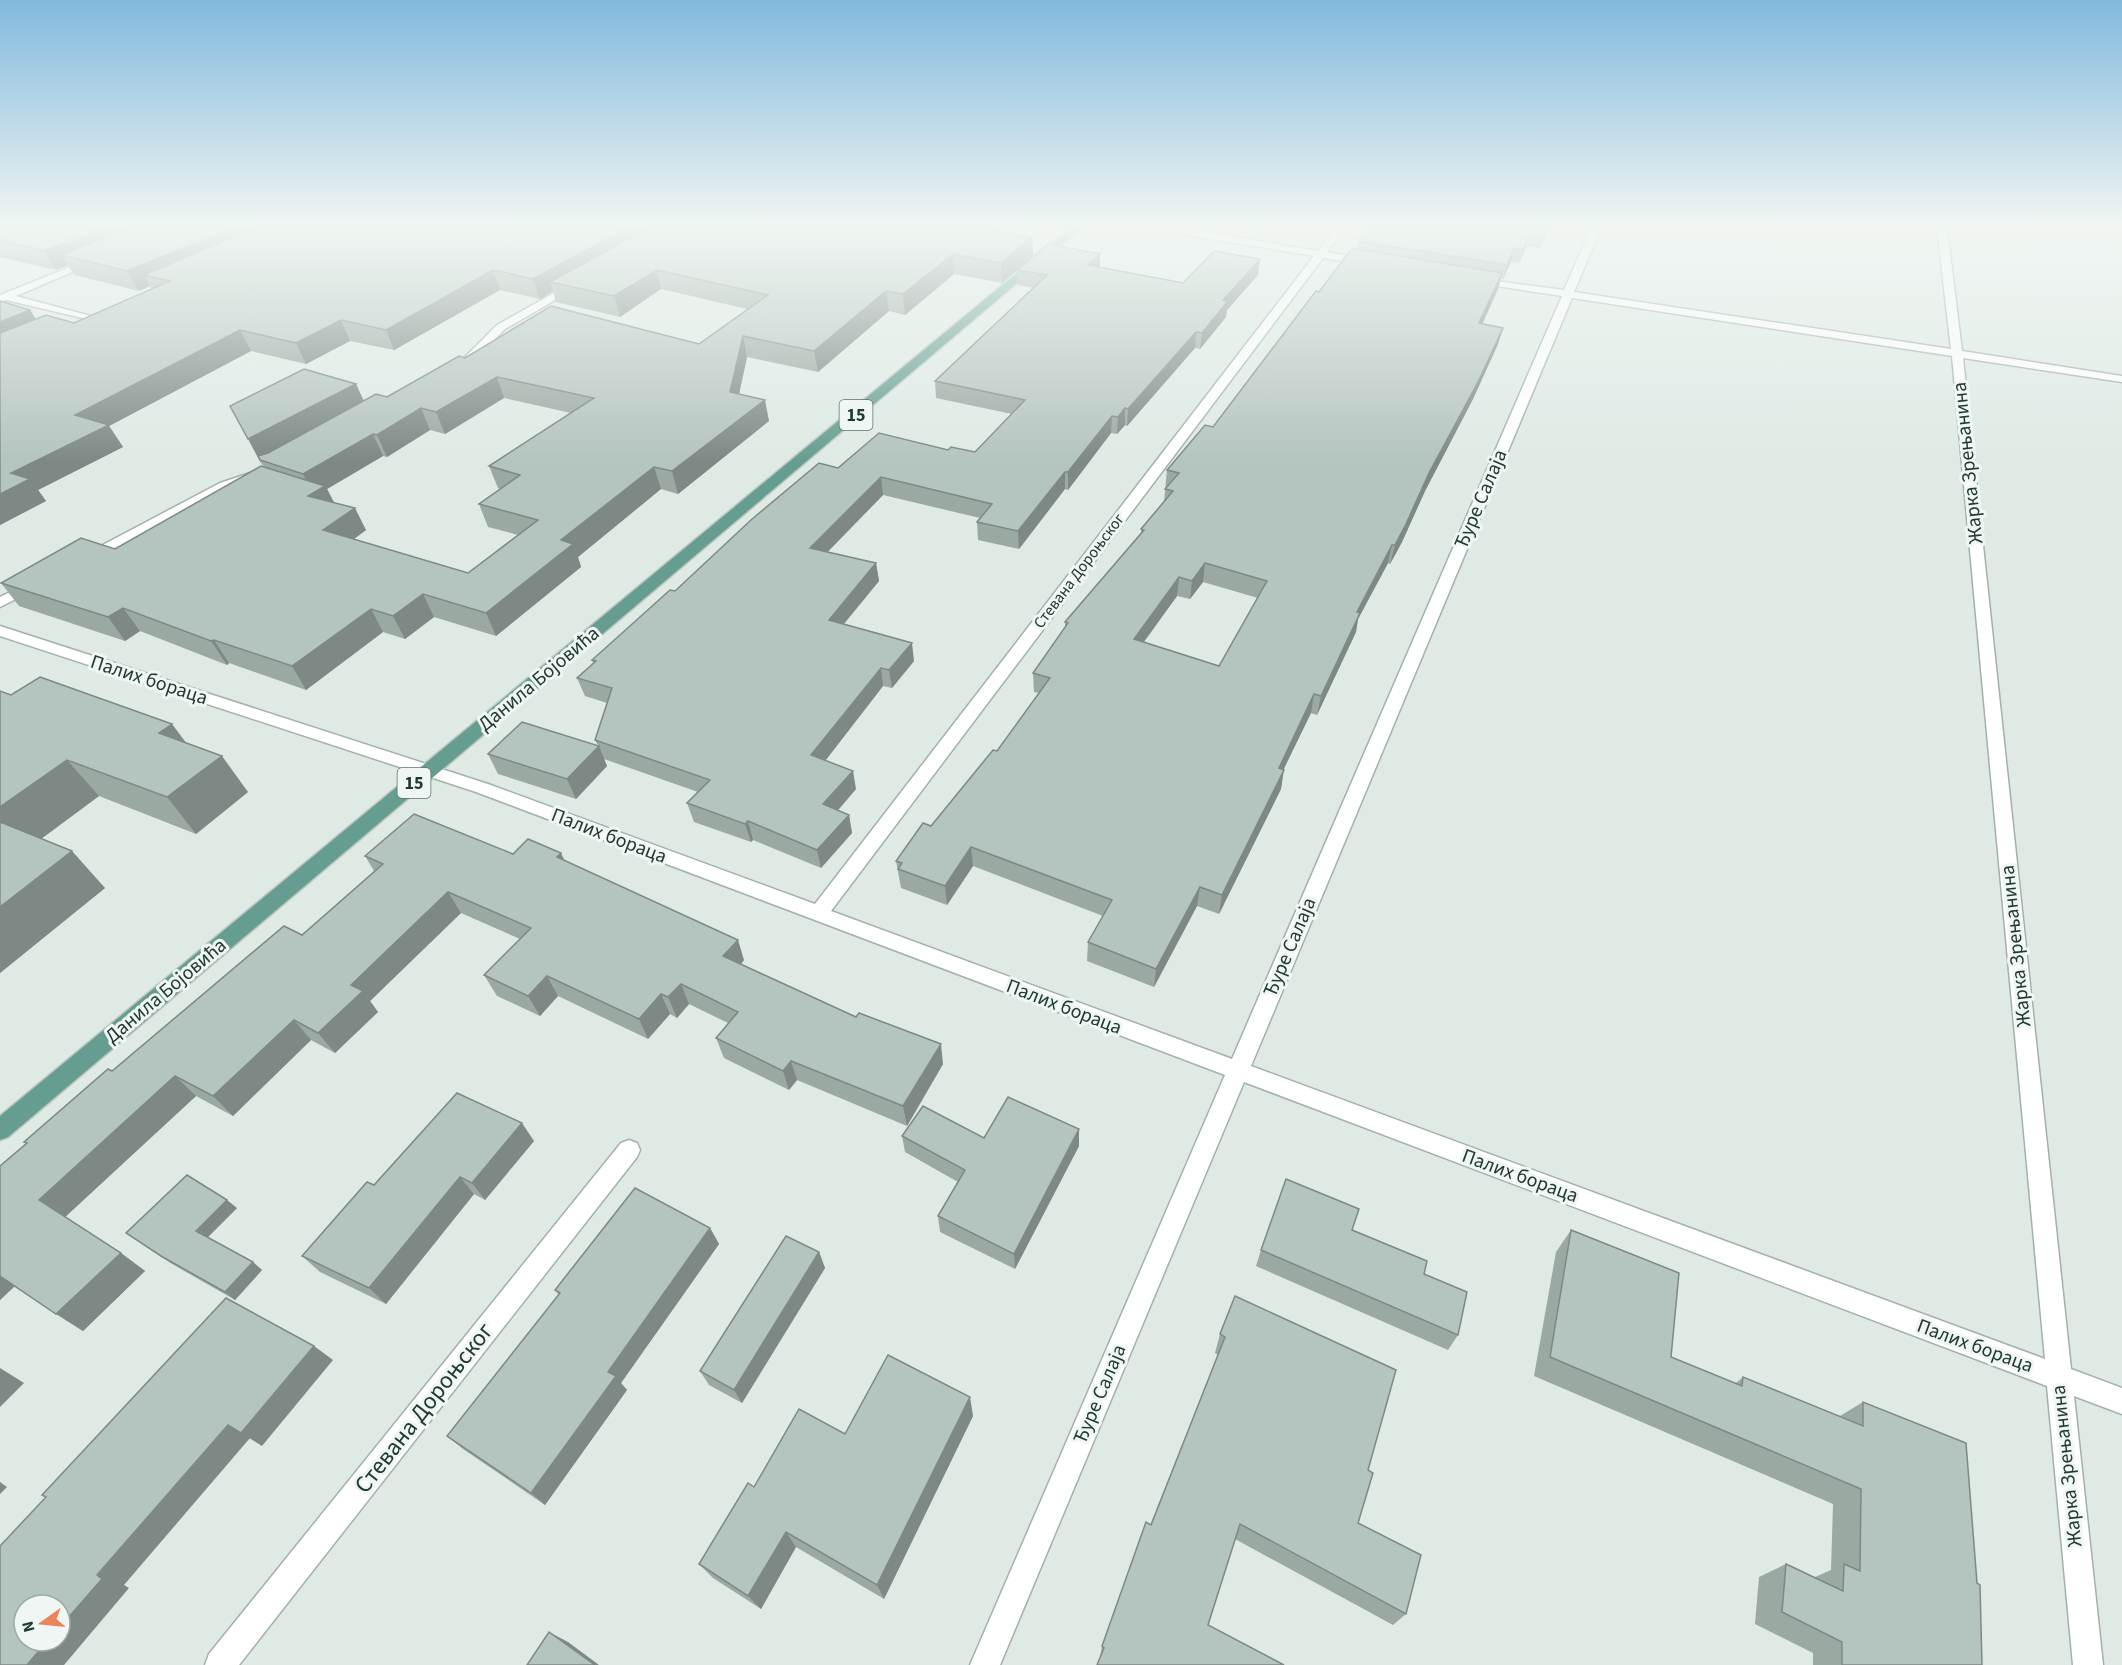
<svg xmlns="http://www.w3.org/2000/svg" width="2122" height="1665" viewBox="0 0 2122 1665" font-family="'Source Sans 3',sans-serif">
  <rect width="100%" height="100%" fill="#dfeae5"/>
  <g fill="none" stroke-linecap="round" stroke-linejoin="round">
    <!-- minor casing -->
    <g stroke="#a2b1ac" stroke-width="3">
      <g id="minor">
        <path d="M1159 228H1181L1318 251 1336 228H1346L1327 252 1367 259 1372 262 1367 265 1323 258 831 911 1232 1059 1562 296 1477 283 1472 280 1473 278 1564 290 1591 228H1601L1574 292 1951 349 1937 228H1947L1962 351 2122 376V382L1963 358 2071 1369 2122 1388V1414L2074 1396 2103 1665H2073L2047 1386 1244 1082 1000 1665H970L1225 1075 476 792 0 636V626L488 784 815 904 1314 256 1164 231ZM1572 298 1952 356 2045 1359 1251 1066Z"/>
        <polygon points="90,259 98,261 16,296 91,316 91,320 6,300 0,302 0,295"/>
        <polygon points="572,283 581,285 505,329 467,367 459,367 459,363 497,325"/>
        <polygon points="250,473 255,474 256,477 255,480 230,489 92,560 82,560 80,557 220,483"/>
        <polygon points="33,581 40,585 38,588 0,607 0,597"/>
        <polygon points="629,1140 637,1143 640,1150 637,1157 239,1665 205,1665 209,1654 621,1143"/>
      </g>
    </g>
    <!-- major casing -->
    <g stroke="#bcc4c2" stroke-width="3">
      <polygon id="major" points="1071,228 1082,228 8,1137 0,1140 0,1116"/>
    </g>
    <!-- minor -->
    <use href="#minor" fill="#fff" fill-rule="evenodd"/>
    <!-- major -->
    <use href="#major" fill="#659e91" fill-rule="evenodd"/>
  </g>
  <!-- wall -->
  <g fill="#9ba9a3" fill-rule="evenodd">
    <path d="M0 228 1032 237 1033 257 1002 283 954 274 905 315 889 311 818 372 747 357 739 394 769 421 678 494 661 489 578 557 581 567 496 636 434 617 405 639 383 632 306 690 229 663 227 665 140 631 125 641 19 606 1 583 115 549 264 467 230 406 356 384 363 401 387 397 465 358 699 344 747 309 661 289 620 317 556 302 553 291 540 299 500 290 394 350 350 341 306 364 251 351 109 426 123 447 38 490 46 501 0 525V301L30 310 36 319 74 323 152 289 150 286 139 291 74 275 68 265 56 270 0 257ZM504 398 571 413 489 466 498 488 500 489 479 504 488 527 518 535 468 573 354 539 366 530 334 502 327 489 383 456 387 457 430 430 445 434Z"/>
    <polygon points="1263,228 1287,228 1284,231"/>
    <path d="M1367 228H1553V230L1548 229 1540 248 1527 246 1519 263 1511 262 1503 279 1501 278 1498 289 1482 324 1503 328 1498 344 1473 399 1425 491 1402 542 1390 564 1388 563 1358 619 1356 632 1317 715 1311 713 1283 770 1281 789 1219 914 1197 906 1154 987 1087 961 1088 942 1103 916 973 866 947 905 901 888 896 861 931 826 997 751 1039 693 1034 692 1033 673 1065 627V622L1141 533V529L1164 502 1167 470 1213 427 1319 292 1357 249 1358 241ZM1203 582 1258 598 1219 666 1144 642 1177 596 1190 599Z"/>
    <polygon points="1100,254 1100,267 1183,283 1258,275 1227,310 1226,317 1200,349 1195,348 1127,426 1125,425 1117,434 1111,433 1068,490 1065,489 1019,549 978,540 977,522 980,518 883,495 827,552 876,563 879,581 844,624 914,661 892,688 883,686 825,761 856,789 838,810 849,815 852,833 821,868 753,840 751,842 694,822 687,803 698,792 604,759 607,766 576,799 498,774 488,754 598,745 595,740 607,703 585,696 577,678 593,663 592,660 675,591 838,468 948,450 975,452 1012,414 936,398 935,381 1033,288 1018,285 1017,270"/>
    <polygon points="11,695 186,743 248,792 196,834 99,796 41,839 105,888 0,973"/>
    <polygon points="513,854 565,861 744,960 741,964 943,1064 907,1126 797,1080 789,1090 724,1058 716,1038 728,1023 689,1004 677,1018 670,1014 648,1039 558,996 540,1016 497,996 484,975 520,939 461,913 370,1001 378,1012 335,1053 311,1040 233,1116 196,1096 65,1217 121,1253 145,1271 83,1331 15,1286 0,1300 0,1166 112,1071 302,935 374,871 365,856"/>
    <polygon points="1079,1129 1079,1146 1015,1269 940,1232 938,1216 958,1182 905,1152 902,1136 984,1138"/>
    <polygon points="534,1141 485,1200 474,1194 386,1304 320,1272 302,1256 374,1185"/>
    <polygon points="237,1208 208,1237 253,1262 262,1270 235,1300 172,1264 126,1233"/>
    <polygon points="710,1228 719,1244 621,1383 627,1390 545,1505 463,1449 447,1436 559,1295 555,1290"/>
    <polygon points="1352,1230 1424,1274 1458,1335 1448,1350 1256,1266 1261,1250"/>
    <polygon points="1571,1230 1671,1357 1736,1383 1743,1377 1840,1416 1863,1402 1982,1665 1813,1665 1813,1653 1755,1624 1759,1577 1786,1564 1815,1578 1815,1577 1831,1570 1833,1504 1534,1376 1556,1252"/>
    <polygon points="819,1252 825,1268 742,1403 709,1385 700,1371"/>
    <polygon points="1235,1296 1368,1470 1358,1523 1406,1614 1393,1625 1235,1539 1208,1625 1100,1657 1102,1646 1218,1355 1215,1353 1220,1334"/>
    <polygon points="973,1416 884,1599 796,1547 761,1609 713,1578 699,1564 754,1487 845,1434"/>
  </g>
  <!-- shaded-wall -->
  <g fill="#7e8985">
    <polygon points="103,228 162,228 62,255 68,265 56,270 44,251"/>
    <polygon points="232,228 287,228 144,275 150,286 139,291 127,271"/>
    <polygon points="627,228 666,228 550,282 553,291 540,299 533,279"/>
    <polygon points="1546,228 1548,228 1540,248 1544,234"/>
    <polygon points="1530,232 1527,246 1519,263 1523,250"/>
    <polygon points="1032,237 1033,257 1002,283 1001,263"/>
    <polygon points="1514,248 1511,262 1503,279 1507,265"/>
    <polygon points="953,254 954,274 905,315 903,294"/>
    <polygon points="1100,254 1100,269 1088,265"/>
    <polygon points="1260,259 1258,275 1227,310 1226,317 1200,349 1202,333 1223,300"/>
    <polygon points="493,270 500,290 394,350 386,330"/>
    <polygon points="657,270 661,289 620,317 614,296"/>
    <polygon points="1502,273 1498,289 1475,340 1479,323"/>
    <polygon points="886,291 889,311 818,372 814,351"/>
    <polygon points="30,310 43,331 0,349 0,322"/>
    <polygon points="341,320 350,341 306,364 296,343"/>
    <polygon points="1503,328 1498,344 1473,399 1425,491 1402,542 1390,564 1395,545 1429,473"/>
    <polygon points="240,330 251,351 109,426 123,447 38,490 46,501 0,525 0,494 11,473 75,415"/>
    <polygon points="1196,332 1195,348 1127,426 1128,409"/>
    <polygon points="743,336 747,357 735,413 730,392"/>
    <polygon points="497,377 504,398 445,434 436,412"/>
    <polygon points="356,384 368,410 260,460 263,467 248,439"/>
    <polygon points="765,400 769,421 678,494 672,471"/>
    <polygon points="421,408 430,430 387,457 377,435"/>
    <polygon points="1125,408 1125,425 1117,434 1118,417"/>
    <polygon points="1112,416 1111,433 1068,490 1068,472"/>
    <polygon points="373,434 383,456 327,489 337,509 308,496 313,493 303,474"/>
    <polygon points="654,467 661,489 578,557 581,567 496,636 486,613 561,540"/>
    <polygon points="1065,472 1065,489 1019,549 1018,531"/>
    <polygon points="881,477 883,495 814,566 810,548"/>
    <polygon points="355,508 366,530 335,553 323,530"/>
    <polygon points="1392,545 1388,563 1358,619 1356,632 1317,715 1321,696 1357,612"/>
    <polygon points="876,563 879,581 832,638 829,620"/>
    <polygon points="1205,563 1203,582 1190,599 1192,581"/>
    <polygon points="1179,577 1177,596 1132,658 1134,639"/>
    <polygon points="423,594 434,617 405,639 393,616"/>
    <polygon points="123,608 140,631 125,641 108,617"/>
    <polygon points="371,609 383,632 306,690 292,666"/>
    <polygon points="214,640 229,663 227,665 211,641"/>
    <polygon points="912,643 914,661 892,688 889,670"/>
    <polygon points="881,668 883,686 815,774 811,755"/>
    <polygon points="1314,694 1311,713 1275,787 1279,768"/>
    <polygon points="172,724 199,760 159,733"/>
    <polygon points="599,746 607,766 576,799 567,779"/>
    <polygon points="222,756 248,792 196,834 167,797"/>
    <polygon points="67,760 99,796 22,853 0,830 0,807"/>
    <polygon points="1284,770 1281,789 1219,914 1222,895"/>
    <polygon points="853,771 856,789 827,823 823,804"/>
    <polygon points="849,815 852,833 821,868 817,850"/>
    <polygon points="748,821 753,840 751,842 745,824"/>
    <polygon points="971,847 973,866 947,905 945,886"/>
    <polygon points="72,851 105,888 0,973 0,907"/>
    <polygon points="561,853 571,874 557,857"/>
    <polygon points="1200,887 1197,906 1154,987 1156,969"/>
    <polygon points="448,892 461,913 370,1001 378,1012 335,1053 318,1033 351,985"/>
    <polygon points="738,940 744,960 731,977 723,956"/>
    <polygon points="547,976 558,996 540,1016 528,996"/>
    <polygon points="681,984 689,1004 677,1018 668,997"/>
    <polygon points="661,994 670,1014 648,1039 639,1019"/>
    <polygon points="294,1020 311,1040 233,1116 213,1096"/>
    <polygon points="941,1044 943,1064 907,1126 903,1106"/>
    <polygon points="791,1061 797,1080 789,1090 783,1071"/>
    <polygon points="175,1076 196,1096 64,1218 39,1200"/>
    <polygon points="522,1123 534,1141 485,1200 472,1183"/>
    <polygon points="1079,1129 1079,1146 1015,1269 1014,1254"/>
    <polygon points="460,1177 474,1194 386,1304 369,1288"/>
    <polygon points="227,1200 237,1208 206,1239 196,1231"/>
    <polygon points="710,1228 719,1244 621,1383 627,1390 545,1505 531,1493 608,1372"/>
    <polygon points="819,1252 825,1268 742,1403 734,1390"/>
    <polygon points="121,1253 145,1271 83,1331 56,1314"/>
    <polygon points="253,1262 262,1270 235,1300 225,1292"/>
    <polygon points="0,1275 16,1285 0,1300"/>
    <polygon points="314,1346 333,1360 262,1446 241,1433"/>
    <polygon points="0,1368 24,1383 0,1407"/>
    <polygon points="970,1397 973,1416 884,1599 877,1585"/>
    <polygon points="228,1425 250,1438 124,1585 129,1588 64,1665 27,1665 47,1641 60,1641 60,1627 97,1575"/>
    <polygon points="0,1482 7,1487 0,1494"/>
    <polygon points="786,1532 796,1547 761,1609 748,1596"/>
    <polygon points="549,1632 568,1642 599,1665 595,1665"/>
  </g>
  <!-- building -->
  <g fill="#b4c4be" stroke="#7e8985" stroke-width="1.5" fill-rule="evenodd">
    <polygon points="0,228 103,228 44,251 0,240"/>
    <polygon points="131,228 232,228 127,271 62,255"/>
    <polygon points="256,228 627,228 533,279 493,270 386,330 341,320 296,343 240,330 75,415 109,425 11,473 30,479 0,494 0,333 46,315 74,323 170,281 144,275"/>
    <polygon points="649,228 980,228 1032,237 1001,263 953,254 903,294 886,291 814,351 743,336 730,392 765,400 672,471 654,467 561,540 573,544 486,613 423,594 393,616 371,609 292,666 214,640 211,641 123,608 108,617 1,583 81,538 115,549 261,466 325,486 308,496 355,508 323,530 468,573 538,520 479,504 520,475 489,466 594,398 497,377 436,412 421,408 377,435 373,434 303,474 260,460 258,456 268,453 376,394 387,397 459,356 465,358 551,306 699,344 768,295 657,270 614,296 550,282"/>
    <polygon points="1367,228 1546,228 1544,234 1530,232 1523,250 1514,248 1507,265 1358,241"/>
    <polygon points="1048,244 1100,254 1088,265 1183,283 1214,251 1260,259 1223,300 1228,301 1202,333 1196,332 1128,409 1125,408 1118,417 1112,416 1068,472 1065,472 1018,531 977,522 992,504 881,477 810,548 876,563 829,620 912,643 889,670 881,668 811,755 853,771 823,804 849,815 817,850 748,821 745,824 687,803 710,780 595,740 612,688 577,678 596,661 592,660 670,590 675,591 751,520 819,463 838,468 879,433 948,450 951,447 975,452 1025,400 935,381 1047,275 1017,270"/>
    <path d="M1352 248 1502 273 1479 323 1503 328 1478 382 1429 473 1406 524 1395 545H1392L1357 612 1360 613 1321 696 1314 694 1279 768 1284 770 1222 895 1200 887 1156 969 1088 942 1112 900 971 847 945 886 898 869 902 863 896 861 923 823 931 826 993 750 997 751 1050 678 1033 673 1068 623 1065 622 1144 530 1141 529 1173 491 1165 489 1179 473 1167 470 1205 425 1213 427 1316 291 1319 292ZM1205 563 1267 581 1219 666 1134 639 1179 577 1192 581Z"/>
    <polygon points="0,301 30,310 0,322"/>
    <polygon points="304,369 356,384 248,439 230,406"/>
    <polygon points="40,677 172,724 159,733 222,756 167,797 67,760 0,807 0,691 11,695"/>
    <polygon points="522,722 599,746 567,779 488,754"/>
    <polygon points="414,814 513,854 528,839 561,853 557,857 738,940 723,956 856,1017 859,1013 941,1044 903,1106 791,1061 783,1071 716,1038 738,1012 681,984 668,997 661,994 639,1019 547,976 528,996 484,975 531,928 448,892 351,985 363,991 318,1033 294,1020 213,1096 175,1076 39,1200 121,1253 56,1314 0,1276 0,1166 27,1143 24,1142 108,1069 112,1071 284,926 302,935 383,864 365,856"/>
    <polygon points="0,822 72,851 0,907"/>
    <polygon points="457,1093 522,1123 472,1183 460,1177 369,1288 302,1256 367,1182 374,1185"/>
    <polygon points="1008,1097 1079,1129 1014,1254 938,1216 965,1170 902,1136 923,1106 984,1138"/>
    <polygon points="187,1175 227,1200 196,1231 253,1262 225,1292 161,1256 126,1233"/>
    <polygon points="1286,1179 1359,1209 1352,1230 1427,1261 1424,1274 1467,1292 1458,1335 1261,1250"/>
    <polygon points="635,1188 710,1228 608,1372 616,1376 531,1493 447,1436 560,1293 555,1290"/>
    <polygon points="1571,1230 1679,1273 1671,1357 1742,1386 1743,1377 1863,1426 1863,1402 1966,1443 1977,1583 1980,1585 1982,1665 1842,1665 1842,1642 1782,1612 1786,1564 1843,1591 1844,1564 1860,1571 1861,1489 1550,1357"/>
    <polygon points="786,1236 819,1252 734,1390 700,1371"/>
    <polygon points="1235,1296 1396,1370 1368,1470 1373,1473 1358,1523 1421,1555 1406,1614 1240,1524 1208,1625 1284,1665 1097,1665 1104,1648 1102,1646 1146,1522 1151,1525 1225,1337 1220,1334"/>
    <polygon points="226,1298 314,1346 241,1433 228,1425 97,1575 102,1579 60,1627 60,1605 24,1605 24,1641 47,1641 27,1665 0,1665 0,1546 46,1497 42,1495"/>
    <polygon points="888,1355 970,1397 877,1585 786,1532 748,1596 699,1564 748,1483 754,1487 799,1409 845,1434"/>
    <polygon points="549,1632 595,1665 527,1665"/>
  </g>
  <!-- sky -->
  <linearGradient id="sky" x2="0" y2="1"><stop stop-color="#81b9dd"/><stop offset="0.49" stop-color="#f1f6f3"/><stop offset="1" stop-color="#f1f6f3" stop-opacity="0"/></linearGradient>
  <rect width="2122" height="461" fill="url(#sky)"/>
  <g text-anchor="middle" dominant-baseline="central" stroke-width="6" stroke-linejoin="round" paint-order="stroke">
    <!-- far-street labels -->
    <g font-size="16" fill="#213933" stroke="#eff6f3">
      <text transform="translate(1079 571) rotate(-53)">Стевана Дороњског</text>
    </g>
    <!-- shield labels -->
    <g fill="#eff6f3" stroke="#5f726d" stroke-width="1.5">
      <rect x="839.5" y="400" width="33" height="30" rx="4.5"/>
      <rect x="397.5" y="768" width="33" height="30" rx="4.5"/>
    </g>
    <g font-size="18" font-weight="bold" fill="#213933">
      <text x="856" y="415">15</text>
      <text x="414" y="783">15</text>
    </g>
    <!-- street labels -->
    <g font-size="20" fill="#213933" stroke="#eff6f3">
      <text transform="translate(1968 463) rotate(-96)">Жарка Зрењанина</text>
      <text transform="translate(1481 499) rotate(-67)">Ђуре Салаја</text>
      <text transform="translate(539 679) rotate(-40)">Данила Бојовића</text>
      <text transform="translate(149 680) rotate(18)">Палих бораца</text>
      <text transform="translate(609 836) rotate(21)">Палих бораца</text>
      <text transform="translate(2016 946) rotate(-96)">Жарка Зрењанина</text>
      <text transform="translate(1290 947) rotate(-67)">Ђуре Салаја</text>
      <text transform="translate(166 991) rotate(-40)">Данила Бојовића</text>
      <text transform="translate(1064 1007) rotate(21)">Палих бораца</text>
      <text transform="translate(1520 1176) rotate(20)">Палих бораца</text>
      <text transform="translate(1975 1346) rotate(20)">Палих бораца</text>
      <text transform="translate(1100 1394) rotate(-67)">Ђуре Салаја</text>
      <text transform="translate(2067 1466) rotate(-96)">Жарка Зрењанина</text>
    </g>
    <!-- near-street labels -->
    <g font-size="24" fill="#213933" stroke="#eff6f3">
      <text transform="translate(424 1408) rotate(-52)">Стевана Дороњског</text>
    </g>
  </g>
  <!-- north arrow -->
  <g transform="translate(42 1623) rotate(255)"><circle r="28" fill="#eff6f3" stroke="#9daaa6" stroke-width="1.5"/>
  <path d="M0-4.5L10 22L0 15L-10 22Z" fill="#ec835a"/>
  <text y="-9" font-size="16" font-weight="bold" text-anchor="middle" fill="#213933">N</text>
  </g>
</svg>
